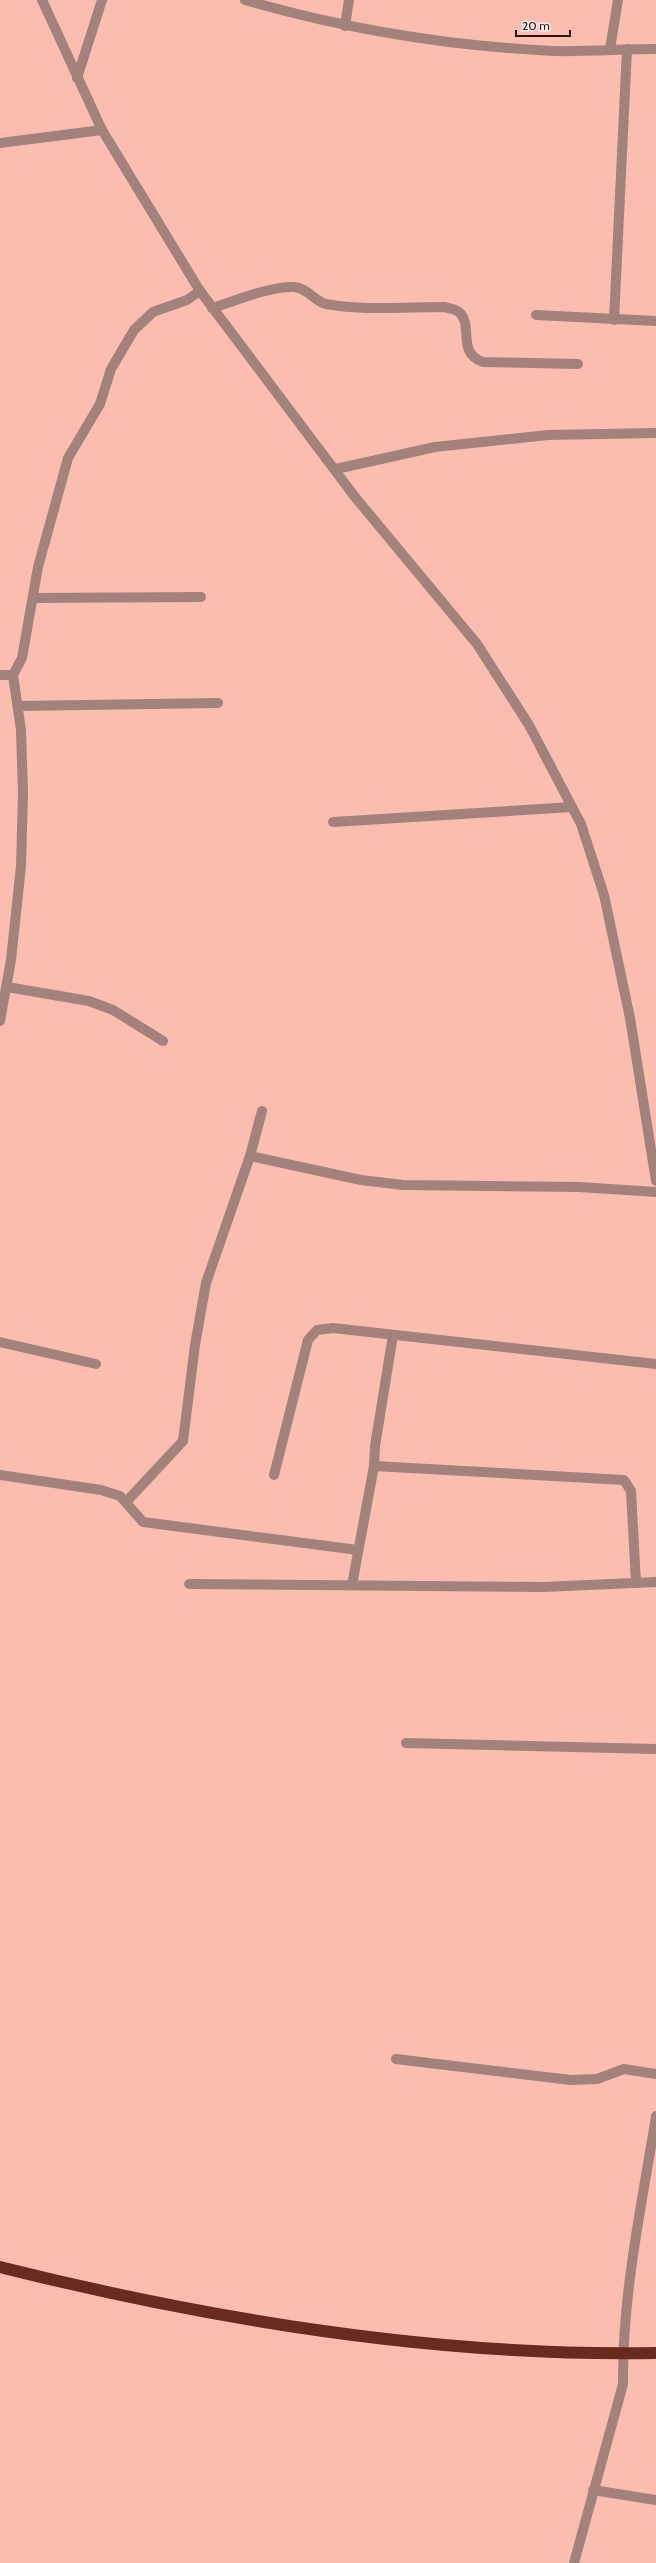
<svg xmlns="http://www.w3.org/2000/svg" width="656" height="2563" viewBox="0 0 656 2563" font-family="Cabin,sans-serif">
  <rect width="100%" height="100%" fill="#fbbdaf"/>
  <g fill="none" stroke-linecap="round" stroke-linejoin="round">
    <!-- lane -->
    <polyline stroke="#a2827b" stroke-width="10" points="333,822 572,807"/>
    <!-- street -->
    <g stroke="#a2827b" stroke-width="10">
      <polyline points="42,0 102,130 200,291 355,497 477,644 529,725 572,807 581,824 604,895 630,1018 656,1181"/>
      <path d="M245 0C345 29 449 46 553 51 587 52 622 49 656 49"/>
      <polyline points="345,26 349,0"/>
      <polyline points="610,49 618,0"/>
      <polyline points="77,78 102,0"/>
      <polyline points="0,143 102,130"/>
      <path d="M212 308C235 301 270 286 294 287 308 288 314 301 326 304 363 311 406 307 444 307 449 308 455 309 459 312 474 325 456 353 483 362L578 364"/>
      <polyline points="536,315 656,321"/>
      <polyline points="614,320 627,49"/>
      <polyline points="336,469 435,447 548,435 656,433"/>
      <polyline points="33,598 201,597"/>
      <polyline points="0,675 13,675 22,658 38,567 68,458 100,404 111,369 134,330 153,312 187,300 200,291"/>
      <polyline points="18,706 218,703"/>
      <polyline points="7,987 89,1001 113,1010 163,1041"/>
      <polyline points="0,1021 11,960 21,866 23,793 21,730 13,675"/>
      <polyline points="250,1156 361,1180 403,1185 579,1187 656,1192"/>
      <polyline points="0,1342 96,1364"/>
      <polyline points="374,1466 624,1480 631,1491 636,1583"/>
      <polyline points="0,1475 101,1490 120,1496 143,1522 358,1550"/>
      <polyline points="274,1475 308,1340 317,1330 333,1328 656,1364"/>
      <polyline points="127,1501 183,1441 195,1345 206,1283 250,1156 262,1111"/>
      <polyline points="189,1584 543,1587 656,1582"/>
      <polyline points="352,1585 374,1466 375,1446 393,1335"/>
      <polyline points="406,1743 656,1749"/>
      <polyline points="396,2059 571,2080 597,2079 624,2069 656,2074"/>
      <polyline points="593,2490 656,2500"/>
      <path d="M574 2563 623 2384C622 2294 642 2204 656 2116"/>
    </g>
    <!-- highway -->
    <path stroke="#692b20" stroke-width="12" d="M0 2267C212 2320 437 2357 656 2353"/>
  </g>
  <!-- scale -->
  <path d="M516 30v6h54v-6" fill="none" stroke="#30140f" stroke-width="2"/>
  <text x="522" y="30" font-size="12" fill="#30140f" stroke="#fbeae7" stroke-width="3" paint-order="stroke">20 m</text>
</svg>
